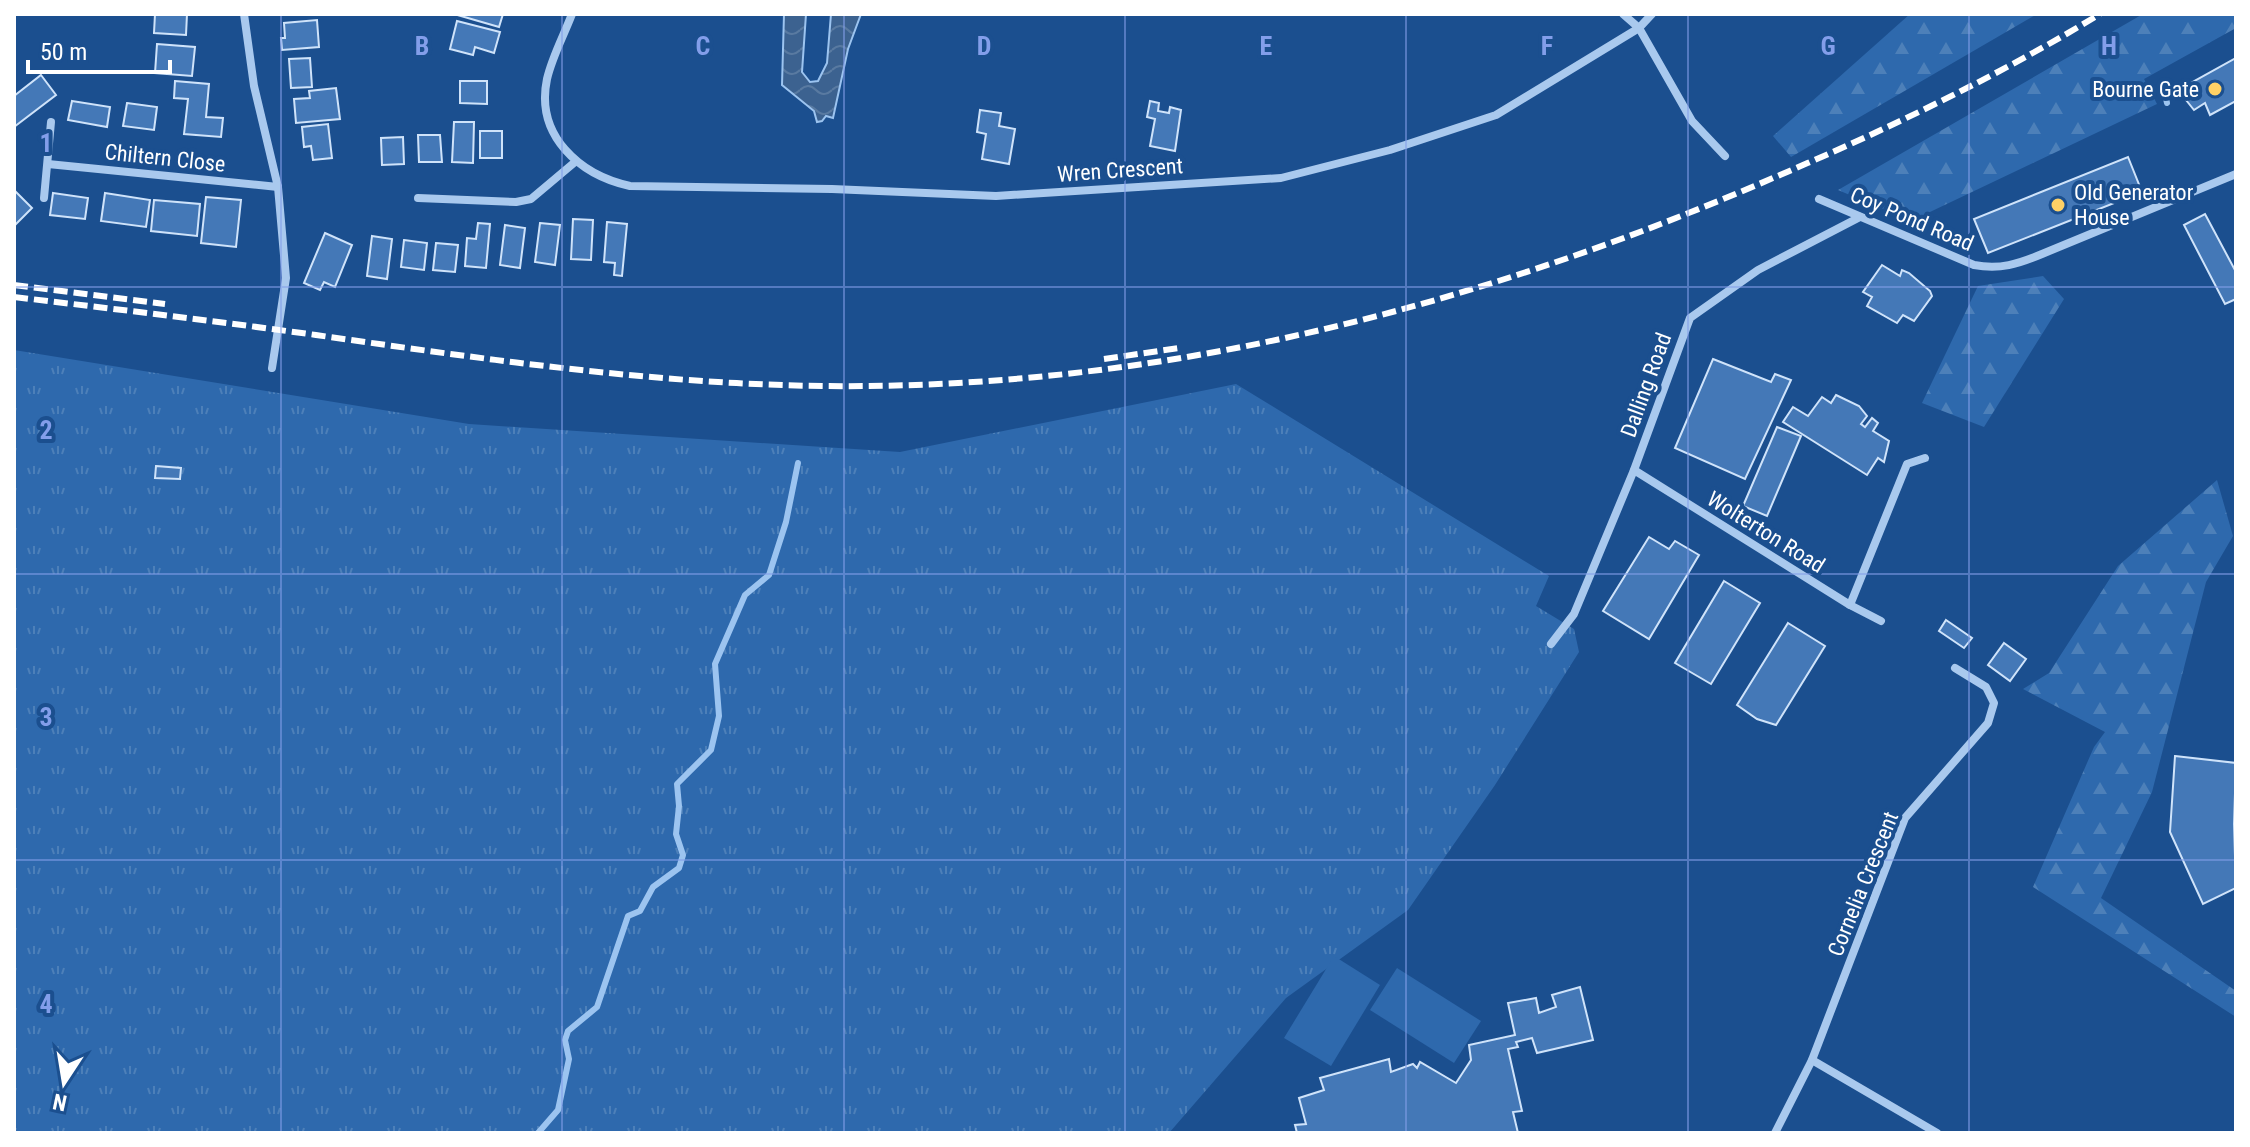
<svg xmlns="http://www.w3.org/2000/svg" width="2250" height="1147" viewBox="0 0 2250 1147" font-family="'Roboto Condensed',sans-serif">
  <defs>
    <pattern id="grass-tufts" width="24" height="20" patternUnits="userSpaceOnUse" patternTransform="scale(2)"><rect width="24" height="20" fill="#2e69ad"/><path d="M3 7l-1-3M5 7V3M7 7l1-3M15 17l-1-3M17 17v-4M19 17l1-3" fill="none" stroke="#4d80b9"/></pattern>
    <pattern id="forest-firs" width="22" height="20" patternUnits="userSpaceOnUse" patternTransform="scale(2)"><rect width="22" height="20" fill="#2e69ad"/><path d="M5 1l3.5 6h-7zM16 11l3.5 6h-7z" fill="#4d80b9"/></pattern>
    <pattern id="water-waves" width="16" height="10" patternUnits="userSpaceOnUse" patternTransform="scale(2)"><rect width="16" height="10" fill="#3c6290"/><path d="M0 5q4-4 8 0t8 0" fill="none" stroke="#597aa1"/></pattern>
  </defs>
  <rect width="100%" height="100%" fill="#1b4f8f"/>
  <!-- grass -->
  <polygon fill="url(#grass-tufts)" points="14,350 469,424 900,452 1236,384 1549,576 1536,606 1574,629 1579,652 1495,785 1408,910 1286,998 1169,1133 14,1133"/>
  <!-- forest -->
  <g fill="url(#forest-firs)">
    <polygon points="1910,14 2037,14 1791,157 1773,136"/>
    <polygon points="2143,14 2236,14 2236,28 2144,79 2157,104 1911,221 1838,190"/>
    <polygon points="2043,276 2064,299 1984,427 1922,403 1978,286"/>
    <polygon points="2217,480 2233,536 2206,582 2152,792 2101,898 2236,991 2236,1017 2033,887 2094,747 2105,732 2023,689 2049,673 2118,566"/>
  </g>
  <!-- pitch -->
  <g fill="#2e69ad">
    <polygon points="1334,956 1380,985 1331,1066 1284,1038"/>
    <polygon points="1397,968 1481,1021 1454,1063 1370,1010"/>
  </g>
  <!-- water -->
  <polygon fill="url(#water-waves)" stroke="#9cc4f0" stroke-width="2" points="784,14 806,14 802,72 810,82 818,81 827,63 831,14 861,14 848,49 833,118 826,116 822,121 817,122 814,111 782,85"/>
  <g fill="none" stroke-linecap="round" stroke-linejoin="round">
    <!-- stream -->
    <g stroke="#9cc4f0" stroke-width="6">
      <polyline points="2165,94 2167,103"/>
      <polyline points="538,1133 558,1110 569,1059 565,1040 568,1031 597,1007 628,916 640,911 653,887 679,868 683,855 676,834 679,806 677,784 711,750 719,716 715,664 745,595 769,575 786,522 798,463"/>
    </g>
  </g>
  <!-- building -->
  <g fill="#4478b7" stroke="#cfe3fa" stroke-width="2">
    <polygon points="155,14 187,14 186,35 154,33"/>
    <polygon points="454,14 503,14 499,27"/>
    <polygon points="317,20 319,47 282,50 281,38 285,38 284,23"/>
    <polygon points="457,21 500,32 494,53 475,47 473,55 450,49"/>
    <polygon points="157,44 195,47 192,76 155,73"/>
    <polygon points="310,58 312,87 291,88 289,59"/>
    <polygon points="2236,58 2236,101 2210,115 2205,103 2194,110 2186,100 2198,95 2191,83"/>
    <polygon points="41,75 56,95 14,127 14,96"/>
    <polygon points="175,81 209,84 206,117 223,118 221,137 184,134 188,99 174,98"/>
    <polygon points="460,81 487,81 487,104 460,103"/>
    <polygon points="336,88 340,119 296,123 294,99 310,98 309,91"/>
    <polygon points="72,101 110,107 107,127 68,120"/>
    <polygon points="1150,101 1159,103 1158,111 1169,113 1170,107 1181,110 1175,151 1150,146 1155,119 1147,117"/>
    <polygon points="127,103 157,107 154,130 123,126"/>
    <polygon points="980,110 1001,113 999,126 1015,129 1009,164 982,159 986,134 977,132"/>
    <polygon points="454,122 474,122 473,163 452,162"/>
    <polygon points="328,124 332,158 313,160 311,146 304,147 302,127"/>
    <rect x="480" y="131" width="22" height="27"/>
    <polygon points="418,135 440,135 442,162 419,162"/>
    <polygon points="403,137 404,164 382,165 381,138"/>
    <polygon points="2128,157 2142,192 1988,253 1974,219"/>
    <polygon points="14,190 32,208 14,226"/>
    <polygon points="53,193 88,198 85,219 50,215"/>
    <polygon points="105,193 150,200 146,227 101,221"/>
    <polygon points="206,197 241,200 236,247 201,243"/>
    <polygon points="154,200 200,204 197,236 151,231"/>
    <polygon points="2205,214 2236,272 2236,299 2225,304 2184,225"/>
    <polygon points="573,219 593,220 591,260 571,259"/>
    <polygon points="607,222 627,224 622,276 614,275 615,263 604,262"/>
    <polygon points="478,223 490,224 486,268 465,266 467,238 476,239"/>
    <polygon points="540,223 560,225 555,265 535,262"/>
    <polygon points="505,225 525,228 520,268 500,265"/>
    <polygon points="325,233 352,245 335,287 324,282 320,290 304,283"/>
    <polygon points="372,236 392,239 387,279 367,276"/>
    <polygon points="404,240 427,243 424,270 401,267"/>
    <polygon points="436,243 458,245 455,272 433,270"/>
    <polygon points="1882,265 1900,276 1902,270 1909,273 1930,291 1932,296 1914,321 1903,315 1897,323 1867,306 1872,297 1863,292"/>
    <polygon points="1713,359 1771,382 1775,374 1791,380 1745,479 1675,448"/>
    <polygon points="1836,395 1859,406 1867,416 1861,424 1865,427 1872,418 1878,423 1873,431 1889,441 1884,462 1878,458 1867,475 1783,422 1793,407 1808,416 1822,397 1831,403"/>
    <polygon points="1777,427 1801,436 1767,516 1743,506"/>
    <polygon points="156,466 181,468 180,479 155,478"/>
    <polygon points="1649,537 1669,549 1675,541 1699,555 1649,639 1603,611"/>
    <polygon points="1724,581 1760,603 1711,684 1675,663"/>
    <polygon points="1946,620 1972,638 1964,648 1939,631"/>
    <polygon points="1788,623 1825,646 1776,725 1757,719 1737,705"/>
    <polygon points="2004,643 2026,659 2010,681 1988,665"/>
    <polygon points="2175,756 2236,763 2234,824 2236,888 2203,904 2170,832"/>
    <polygon points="1580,987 1593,1040 1537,1053 1532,1038 1516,1042 1518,1047 1508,1049 1522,1111 1513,1112 1518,1133 1297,1133 1295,1125 1306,1124 1299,1098 1324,1090 1320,1078 1389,1059 1391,1072 1413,1064 1417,1068 1420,1062 1456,1083 1471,1060 1469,1045 1515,1035 1508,1003 1536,998 1539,1013 1556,1007 1552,995"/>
  </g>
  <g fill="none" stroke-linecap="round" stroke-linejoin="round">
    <!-- street -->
    <g stroke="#a9c9ee" stroke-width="8">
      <polyline points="244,14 254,86 278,187 286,278 272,368"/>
      <path d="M572 14C564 35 552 57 547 79 535 136 580 175 630 186L832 189 996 196 1281 178 1390 150 1496 115 1639 28 1652 14"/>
      <polyline points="1623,14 1639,28 1692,121 1725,156"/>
      <polyline points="48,164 278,187"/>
      <polyline points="44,198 51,122"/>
      <polyline points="418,198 516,202 531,199 575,162"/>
      <path d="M1819 199 1974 265C2000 270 2018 264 2042 254L2236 174"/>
      <polyline points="1634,470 1850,605 1881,621"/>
      <polyline points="1850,605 1907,464 1925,458"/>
      <polyline points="1551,644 1574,614 1634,470 1690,318 1758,270 1860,217"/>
      <polyline points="1812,1060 1937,1133"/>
      <polyline points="1775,1133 1812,1060 1905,818 1988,723 1994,703 1986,687 1955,668"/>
    </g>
    <!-- rail -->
    <g stroke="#fff" stroke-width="6" stroke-dasharray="14 6" stroke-linecap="butt">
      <polyline points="14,285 165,304"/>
      <path d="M14 297C115 309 215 321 316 335 484 359 653 384 823 386 1158 390 1474 308 1780 175 1890 128 1998 76 2100 14"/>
      <polyline points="1104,359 1179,348"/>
    </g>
  </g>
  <!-- grid -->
  <path fill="none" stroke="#839eea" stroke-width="2" stroke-opacity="0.55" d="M281 14V1133M562 14V1133M844 14V1133M1125 14V1133M1406 14V1133M1688 14V1133M1969 14V1133M14 287H2236M14 574H2236M14 860H2236"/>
  <!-- markers -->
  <g fill="#ffd166" stroke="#1b4f8f" stroke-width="3">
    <circle cx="2215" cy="89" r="8"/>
    <circle cx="2058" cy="205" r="8"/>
  </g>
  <g text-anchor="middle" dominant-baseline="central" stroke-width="8" stroke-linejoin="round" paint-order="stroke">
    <!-- poi labels -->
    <g font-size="22" fill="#fff" stroke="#1b4f8f" text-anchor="end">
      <text x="2199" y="89">Bourne Gate</text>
      <text x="2074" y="192" text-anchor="start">Old Generator<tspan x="2074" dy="25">House</tspan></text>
    </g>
    <!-- street labels -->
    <g font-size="22" fill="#fff" stroke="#1b4f8f">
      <text transform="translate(165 158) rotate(6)">Chiltern Close</text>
      <text transform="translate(1120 170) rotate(-4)">Wren Crescent</text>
      <text transform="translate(1912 219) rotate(23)">Coy Pond Road</text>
      <text transform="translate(1646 385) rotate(-70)">Dalling Road</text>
      <text transform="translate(1766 532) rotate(32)">Wolterton Road</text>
      <text transform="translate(1863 884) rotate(-68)">Cornelia Crescent</text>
    </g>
  </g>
  <g font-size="26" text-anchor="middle" font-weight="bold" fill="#839eea" stroke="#1b4f8f" stroke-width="8" stroke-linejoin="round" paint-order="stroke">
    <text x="422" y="55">B</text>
    <text x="703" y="55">C</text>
    <text x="984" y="55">D</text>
    <text x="1266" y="55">E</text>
    <text x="1547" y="55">F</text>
    <text x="1828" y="55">G</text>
    <text x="2109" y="55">H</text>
    <text x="46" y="152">1</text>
    <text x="46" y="439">2</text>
    <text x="46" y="726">3</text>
    <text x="46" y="1013">4</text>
  </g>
  <!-- border -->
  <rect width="2250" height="1147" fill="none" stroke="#ffffff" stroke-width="32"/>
  <!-- north arrow -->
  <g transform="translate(64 1083) rotate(192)" stroke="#1b4f8f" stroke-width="6" paint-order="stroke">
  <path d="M0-6L14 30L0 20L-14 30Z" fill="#ffffff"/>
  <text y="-12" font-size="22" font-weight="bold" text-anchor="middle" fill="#ffffff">N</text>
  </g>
  <!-- scale -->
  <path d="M28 60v12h142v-12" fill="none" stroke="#ffffff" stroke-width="4"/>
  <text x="40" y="60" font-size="24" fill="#ffffff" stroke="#1b4f8f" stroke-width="6" paint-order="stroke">50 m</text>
</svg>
